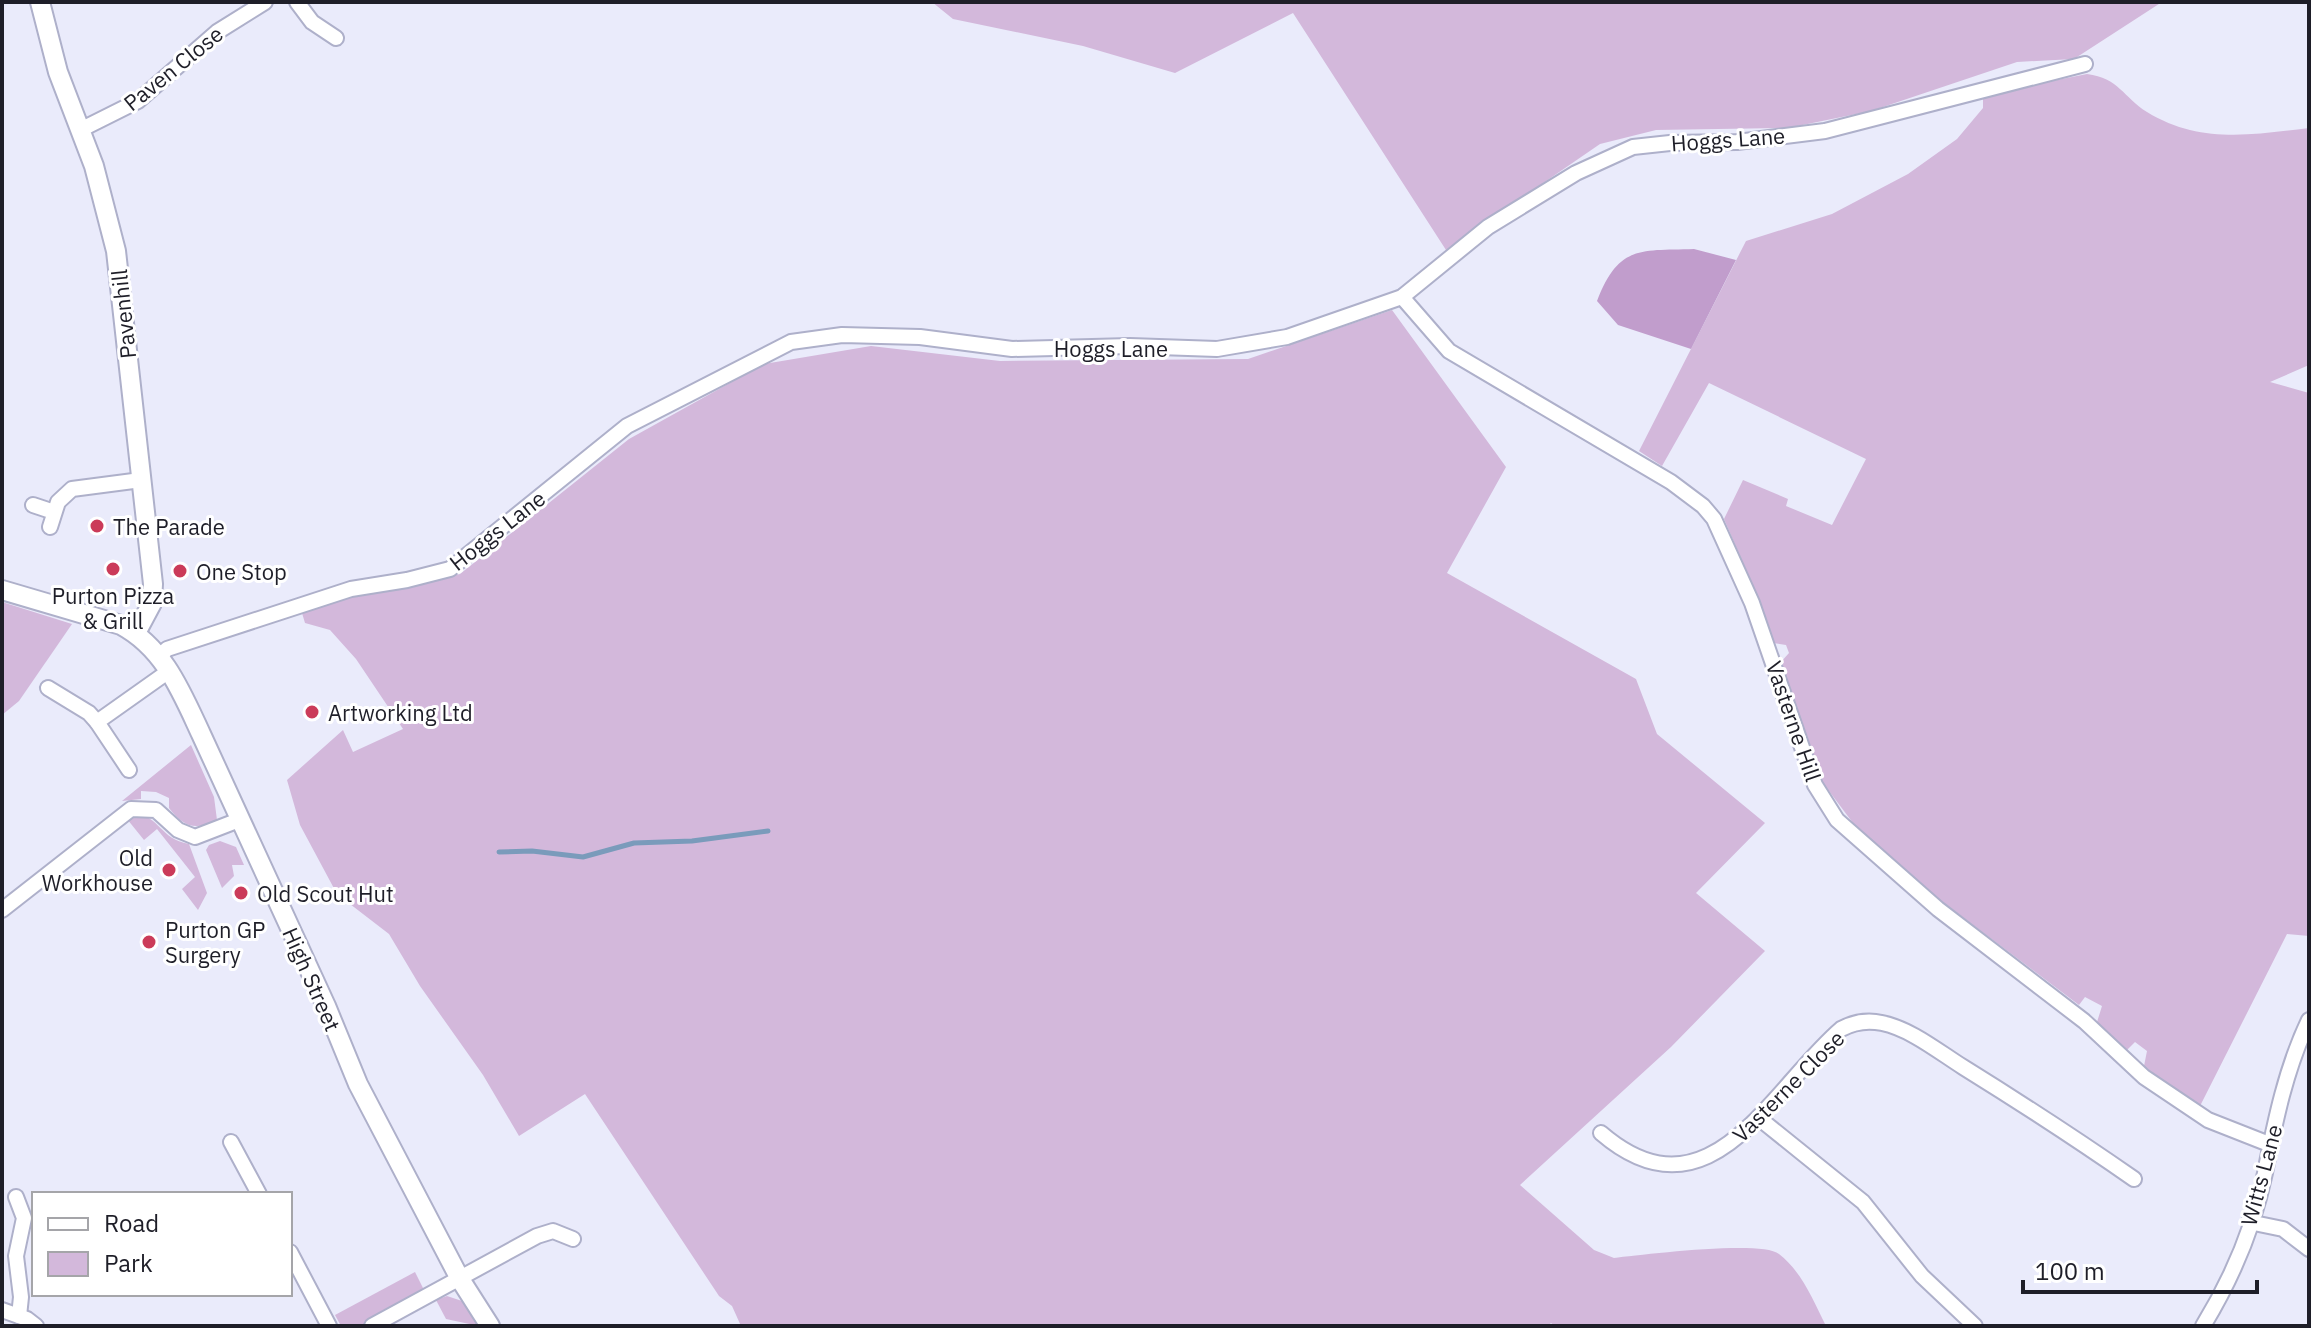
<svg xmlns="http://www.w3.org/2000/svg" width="2311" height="1328" viewBox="0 0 2311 1328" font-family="'IBM Plex Sans',sans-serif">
  <rect width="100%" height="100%" fill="#eaebfb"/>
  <!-- green -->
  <g fill="#d3b8db">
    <polygon points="932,2 2162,2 2074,59 2017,62 1871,111 1788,128 1656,130 1600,144 1446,250 1293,13 1175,73 1083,46 953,19"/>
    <path d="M2087 74C2119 78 2123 97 2147 112 2199 144 2252 135 2309 128V365L2270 382 2309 393V936L2287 934 2199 1108 2144 1066 2147 1051 2135 1042 2127 1050 2097 1022 2102 1006 2085 997 2079 1005 1936 897 1856 827 1823 783 1780 663 1789 653 1786 645 1773 643 1747 572 1724 519 1743 480 1788 499 1786 506 1832 525 1866 459 1709 383 1662 466 1639 451 1746 241 1832 214 1908 174 1957 139 1983 108V95Z"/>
    <path d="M1392 310 1506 467 1447 573 1636 679 1657 734 1765 823 1696 893 1765 951 1671 1047 1520 1185 1594 1250 1614 1258C1642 1255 1761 1240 1779 1254 1802 1272 1813 1300 1826 1326H1555L1551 1323 1548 1326H741L732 1306 719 1296 585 1094 519 1136 483 1075 420 986 389 934 337 894 300 825 287 780 343 730 353 752 403 729 356 659 330 630 305 623 302 613 338 597 423 583 460 574 629 439 764 364 871 346 1000 361 1248 359Z"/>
    <polygon points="2,602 72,624 19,701 2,715"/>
    <path d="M191 745 214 797 217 820C195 831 184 827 169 808V798L156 792 141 791V799L122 801Z"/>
    <path d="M134 814C161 816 159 839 189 844L207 893 198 910 182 889 195 877 157 829 144 840 127 819Z"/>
    <polygon points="220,841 236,847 244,865 232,865 234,876 222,888 206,850 209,845"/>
    <polygon points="415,1272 425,1292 362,1326 341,1326 335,1315"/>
    <polygon points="447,1296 462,1301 479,1326 446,1319 436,1300"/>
  </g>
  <!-- forest -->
  <path fill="#c19dcc" d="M1694 249 1736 260 1691 349 1618 325 1597 301C1619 244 1641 251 1694 249Z"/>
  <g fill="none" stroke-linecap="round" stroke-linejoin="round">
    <!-- stream -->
    <polyline stroke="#7a9bbb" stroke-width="5" points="499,852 532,851 583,857 634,843 692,841 768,831"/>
    <!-- minor casing -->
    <g stroke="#aeb0ca" stroke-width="18">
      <g id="minor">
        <polyline points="297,2 312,22 336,38"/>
        <polyline points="80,130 138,101 217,32 265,2"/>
        <polyline points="1402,297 1449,351 1671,482 1703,506 1714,519 1752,603 1815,785 1837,820 1938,909 2084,1021 2144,1077 2208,1120 2269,1144"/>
        <polyline points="33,505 54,512"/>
        <polyline points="50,527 58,502 72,489 141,480"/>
        <polyline points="160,656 167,649 351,589 407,580 450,569 627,426 791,342 842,335 920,337 1012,349 1130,346 1217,349 1287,337 1402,297 1488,227 1576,173 1633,147 1670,143 1737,142 1825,131 2085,64"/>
        <polyline points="48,688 89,713 97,722"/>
        <polyline points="129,770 97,722 169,671"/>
        <polyline points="2,910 131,809 156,810 178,830 195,837 239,820"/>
        <polyline points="1760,1119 1863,1202 1922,1276 1975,1326"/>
        <path d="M1601 1133C1709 1226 1771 1089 1841 1029 1854 1022 1868 1020 1882 1023 1911 1029 1939 1052 1963 1067 2021 1103 2078 1140 2134 1179"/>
        <polyline points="231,1142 259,1194"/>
        <polyline points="16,1197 24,1218 16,1256 21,1297 19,1316"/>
        <polyline points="2249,1222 2283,1229 2309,1249"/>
        <polyline points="290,1252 329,1326"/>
        <polyline points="2,1310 27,1319 36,1326"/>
        <polyline points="372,1326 537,1236 553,1231 573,1239"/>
        <path d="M2203 1326C2231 1280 2254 1226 2265 1173 2275 1121 2286 1068 2309 1020"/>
      </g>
    </g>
    <!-- tertiary casing -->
    <g stroke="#aeb0ca" stroke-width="22">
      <g id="tertiary">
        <polyline points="40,2 58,72 94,166 116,251 153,584 152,603 136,633"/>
        <path d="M2 590 121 625C164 648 181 691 201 734L326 1006 358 1084 460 1279 490 1326"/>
      </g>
    </g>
    <!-- minor -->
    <use href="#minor" stroke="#fff" stroke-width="14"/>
    <!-- tertiary -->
    <use href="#tertiary" stroke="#fff" stroke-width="18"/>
  </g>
  <!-- markers -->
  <g fill="#cb3b59" stroke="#fff" stroke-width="3">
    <circle cx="97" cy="526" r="8"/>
    <circle cx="113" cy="569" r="8"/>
    <circle cx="180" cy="571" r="8"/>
    <circle cx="312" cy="712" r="8"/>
    <circle cx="169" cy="870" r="8"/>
    <circle cx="241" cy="893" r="8"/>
    <circle cx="149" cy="942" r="8"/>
  </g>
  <g text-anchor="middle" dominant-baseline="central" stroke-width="6" stroke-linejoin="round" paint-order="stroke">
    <!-- street labels -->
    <g font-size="22" fill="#1e1e28" stroke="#fff">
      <text transform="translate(173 68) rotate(-39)">Paven Close</text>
      <text transform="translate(1728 139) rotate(-4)">Hoggs Lane</text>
      <text transform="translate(123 314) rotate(-96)">Pavenhill</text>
      <text x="1111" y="348">Hoggs Lane</text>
      <text transform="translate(497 530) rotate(-38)">Hoggs Lane</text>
      <text transform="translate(1794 721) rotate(71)">Vasterne Hill</text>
      <text transform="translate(312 979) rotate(66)">High Street</text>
      <text transform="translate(1788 1086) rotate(-45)">Vasterne Close</text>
      <text transform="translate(2261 1175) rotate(-75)">Witts Lane</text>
    </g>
    <!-- poi labels -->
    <g font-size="22" fill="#1e1e28" stroke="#fff" text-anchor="start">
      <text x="113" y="526">The Parade</text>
      <text x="196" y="571">One Stop</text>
      <text x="113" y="595" text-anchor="middle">Purton Pizza<tspan x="113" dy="25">&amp; Grill</tspan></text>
      <text x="328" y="712">Artworking Ltd</text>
      <text x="153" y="857" text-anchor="end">Old<tspan x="153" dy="25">Workhouse</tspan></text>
      <text x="257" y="893">Old Scout Hut</text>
      <text x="165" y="929">Purton GP<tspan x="165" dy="25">Surgery</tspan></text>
    </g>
  </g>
  <!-- border -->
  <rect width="2311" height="1328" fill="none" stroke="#1e1e28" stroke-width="8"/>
  <!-- legend -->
  <rect x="32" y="1192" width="260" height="104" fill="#ffffff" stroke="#a5a5a9" stroke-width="2"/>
  <rect x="48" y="1218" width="40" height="12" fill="#ffffff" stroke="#a5a5a9" stroke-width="2"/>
  <text x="104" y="1232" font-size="24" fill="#1e1e28">Road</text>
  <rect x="48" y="1252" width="40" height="24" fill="#d3b8db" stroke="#a5a5a9" stroke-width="2"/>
  <text x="104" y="1272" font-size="24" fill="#1e1e28">Park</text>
  <!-- scale -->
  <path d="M2023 1280v12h234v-12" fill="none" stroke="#1e1e28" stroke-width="4"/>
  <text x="2035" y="1280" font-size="24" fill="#1e1e28" stroke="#ffffff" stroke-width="6" paint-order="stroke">100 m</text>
</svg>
